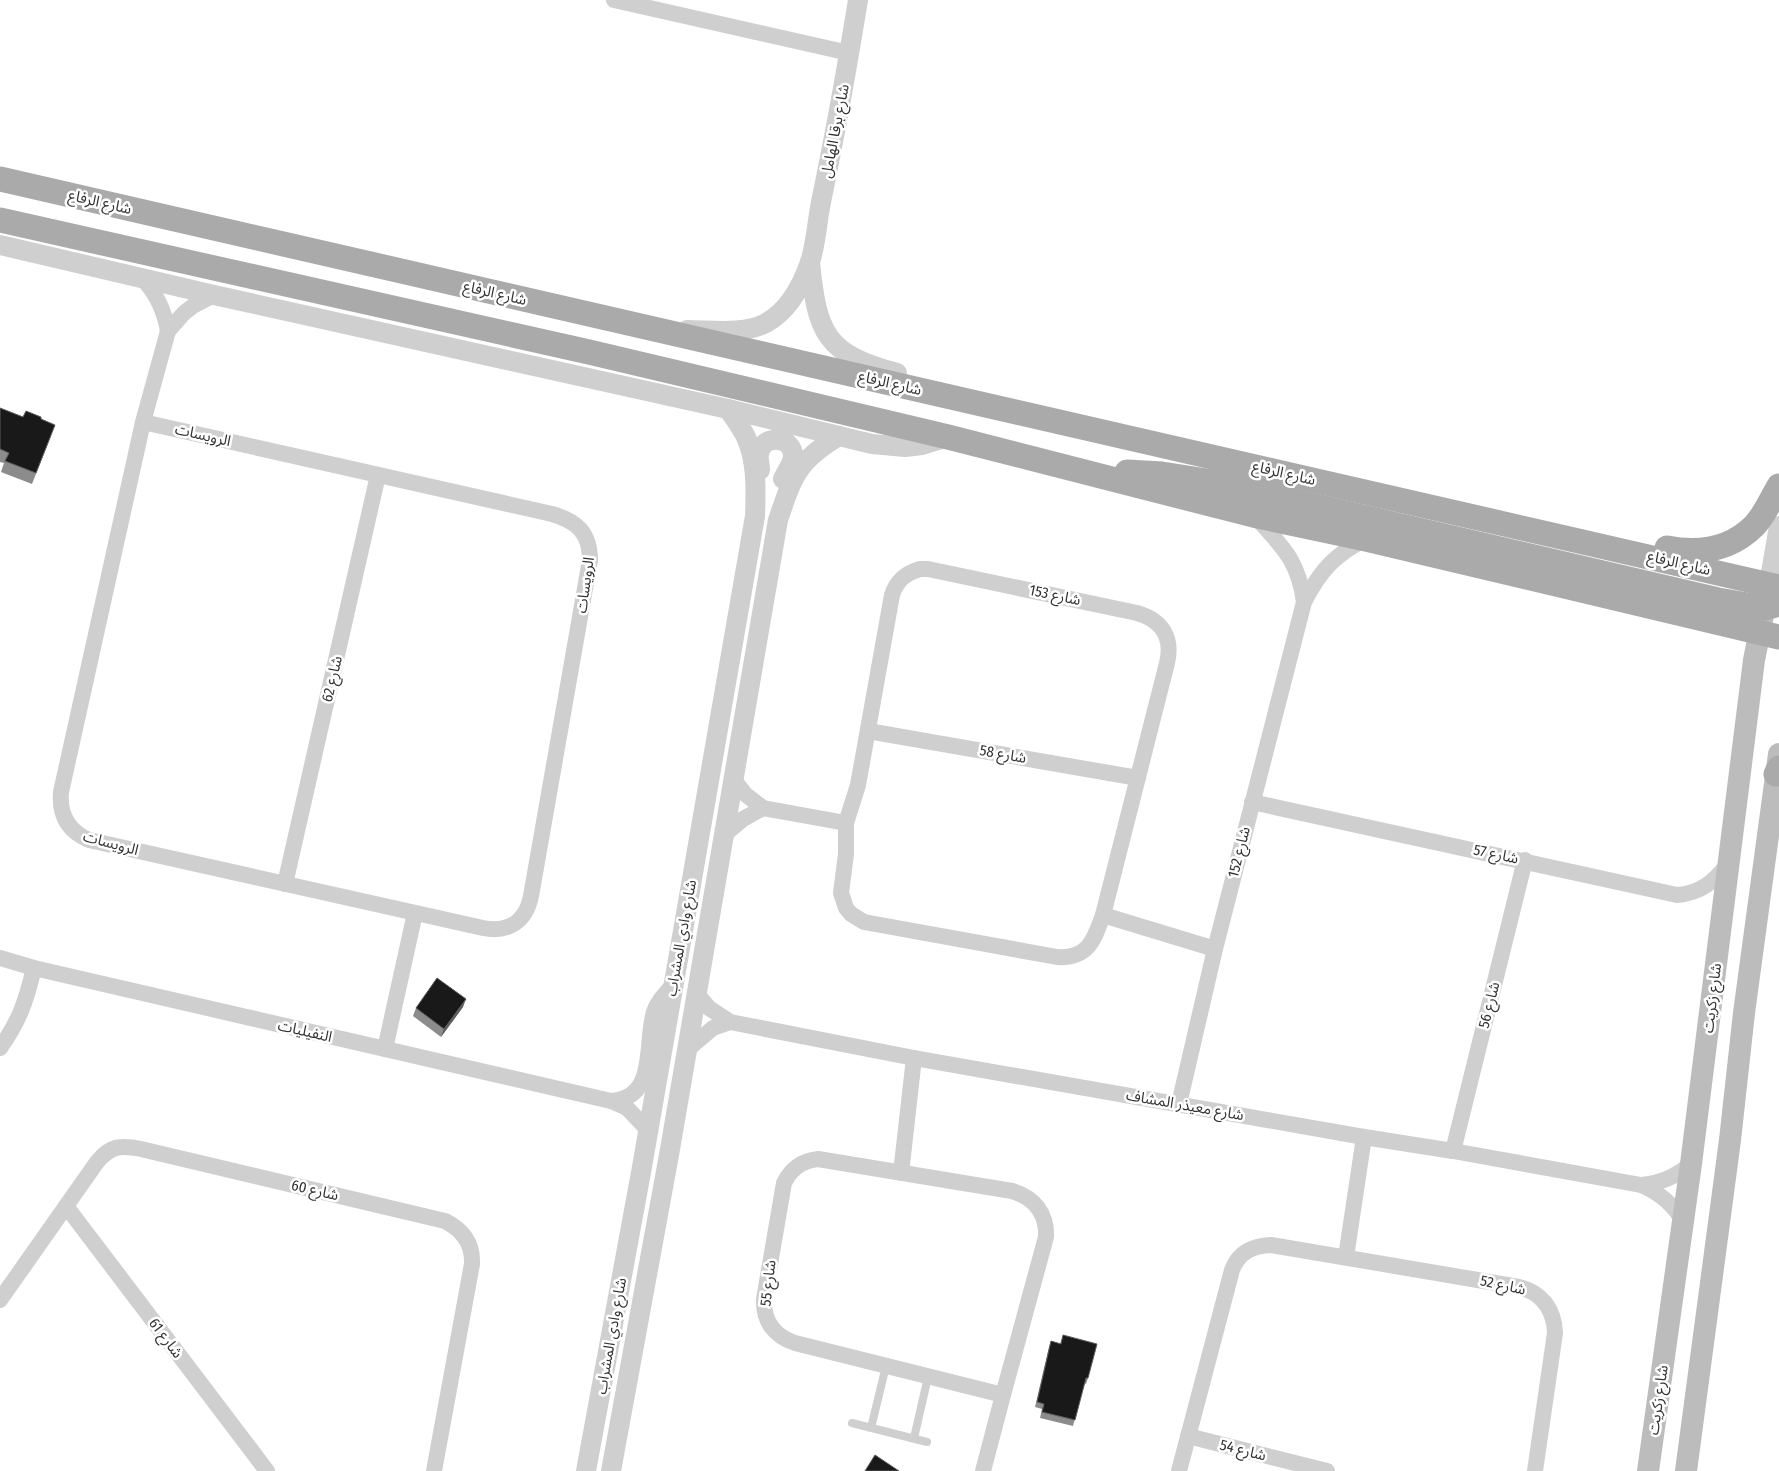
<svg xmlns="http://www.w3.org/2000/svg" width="1779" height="1471" viewBox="0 0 1779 1471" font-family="'Fira Sans Condensed','Noto Sans Arabic',sans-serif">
  <rect width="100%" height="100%" fill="#fff"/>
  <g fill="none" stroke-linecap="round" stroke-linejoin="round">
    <!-- service -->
    <g stroke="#cfcfcf" stroke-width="8">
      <polyline points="852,1423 927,1442"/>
      <polyline points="871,1428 886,1366"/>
      <polyline points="914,1438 928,1377"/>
    </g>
    <!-- minor -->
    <g stroke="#cfcfcf" stroke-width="16">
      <polyline points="614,0 849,53"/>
      <path d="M143 279C157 295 164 310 168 331"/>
      <path d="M143 422 552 514C577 521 590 533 590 560L531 896C526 921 509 933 483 928L89 840C68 831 59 815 61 792L143 422 168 331 184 313 193 306 214 295"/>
      <path d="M1254 515C1281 546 1298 558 1304 602"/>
      <path d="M920 569H928L1137 613C1162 620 1173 638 1167 663L1103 915C1094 940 1088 959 1057 957L864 922 851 914 846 908 841 893 846 854V823L858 785 892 595C897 580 906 573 920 569Z"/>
      <polyline points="868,731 1138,778"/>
      <polyline points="734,780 745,794 763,808 846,823"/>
      <path d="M1252 802 1677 895C1702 893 1714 881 1729 863"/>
      <polyline points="725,834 743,819 763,808"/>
      <polyline points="285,884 378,475"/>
      <polyline points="1103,915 1215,949"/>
      <polyline points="0,958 34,968 611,1101 627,1108 648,1130"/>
      <path d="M697 994 709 1008 730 1022 914 1058 1364 1137 1453 1151 1641 1185C1660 1193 1673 1204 1683 1221"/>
      <path d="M0 1048C20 1020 26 1001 34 968"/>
      <polyline points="385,1049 415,913"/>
      <polyline points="687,1050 713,1028 730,1022"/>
      <path d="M611 1101C658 1098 644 1044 654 1012 657 1002 665 994 672 986"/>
      <path d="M1179 1104 1215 949 1304 602C1320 571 1335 554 1366 539"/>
      <polyline points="1453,1151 1525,860"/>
      <path d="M818 1159 1012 1191C1035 1198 1047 1214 1046 1237L1003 1395 795 1343C774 1336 763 1321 764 1299L784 1183C791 1169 801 1161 818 1159Z"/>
      <polyline points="901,1173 914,1058"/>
      <path d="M1641 1185C1661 1183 1675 1177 1691 1164"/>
      <polyline points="66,1206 267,1471"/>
      <polyline points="1346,1257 1364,1137"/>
      <path d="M0 1300 97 1162C111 1145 121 1145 141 1149L445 1221C463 1230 473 1244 472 1264L434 1471"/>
      <polyline points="1188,1436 1327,1471"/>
      <polyline points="983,1471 1003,1395"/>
      <path d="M1179 1471 1232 1270C1239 1252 1252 1246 1271 1245L1519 1287C1542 1293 1554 1309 1555 1333L1535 1471"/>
    </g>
    <!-- tertiary -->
    <g stroke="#cfcfcf" stroke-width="20">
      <polyline points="0,245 214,295 728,409 872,444 905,447 922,445 948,437"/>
      <path d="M810 262C817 333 825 354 897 373"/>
      <path d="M687 330C712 330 743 335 766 323 788 311 802 285 810 262 816 244 817 222 821 202 835 135 847 68 858 0"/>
      <path d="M760 470C760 465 758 459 759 454 762 433 794 436 793 457 792 465 786 472 783 479"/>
      <polyline points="1769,584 1779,526"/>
      <path d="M586 1471 642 1167 755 516C756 490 757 459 745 435 740 426 734 417 728 409"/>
      <path d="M611 1471 669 1155 778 520C793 476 797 461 839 436"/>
    </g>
    <!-- secondary -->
    <g stroke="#bcbcbc" stroke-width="22">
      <polyline points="1648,1471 1691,1164 1754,660 1763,615"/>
      <polyline points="1686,1471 1730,1140 1744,1013 1779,754"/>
    </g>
    <!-- primary -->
    <g stroke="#aaa" stroke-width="25">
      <polyline points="0,179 1779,587"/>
      <polyline points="0,220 589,352 948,437 1253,515 1366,539 1779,637"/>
      <polyline points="1127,472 1162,474 1213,482 1718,600 1765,608 1779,604"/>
      <path d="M1667 548C1699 554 1730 550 1754 526 1765 515 1771 499 1779 486"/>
      <polyline points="1776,774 1779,768"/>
    </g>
  </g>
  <!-- wall -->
  <g fill="#8c8c8c">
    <polygon points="0,408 23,417 41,419 51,436 32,484 1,472 4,463 0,462"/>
    <polygon points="463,1007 441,1037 413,1016 416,1008"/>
    <polygon points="1063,1335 1088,1378 1086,1384 1084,1383 1073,1426 1040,1418 1042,1409 1035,1407 1049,1347 1051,1341 1060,1344"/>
  </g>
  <!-- shaded-wall -->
  <polygon fill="#5e5e5e" points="466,999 463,1007 441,1037 444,1029"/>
  <!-- building -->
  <g fill="#191919" stroke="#5e5e5e">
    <polygon points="0,408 23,417 26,411 41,417 41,419 55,425 36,473 5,461 9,453 0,449"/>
    <polygon points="437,978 466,999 444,1029 416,1008"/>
    <polygon points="1063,1335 1097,1344 1088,1378 1086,1378 1075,1420 1042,1412 1044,1404 1037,1402 1051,1341 1061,1344"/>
    <polygon points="875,1455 899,1471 865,1471"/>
  </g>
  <g text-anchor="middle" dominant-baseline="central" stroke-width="5" stroke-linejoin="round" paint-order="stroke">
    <!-- street labels -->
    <g font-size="15" fill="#323232" stroke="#fff">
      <text transform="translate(835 131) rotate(-79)">شارع برقا الهامل</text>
      <text transform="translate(100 202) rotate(13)">شارع الرفاع</text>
      <text transform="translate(495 293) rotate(13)">شارع الرفاع</text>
      <text transform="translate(890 383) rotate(13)">شارع الرفاع</text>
      <text transform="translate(203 435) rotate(13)">الرويسات</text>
      <text transform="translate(1284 473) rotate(13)">شارع الرفاع</text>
      <text transform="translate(1679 563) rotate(13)">شارع الرفاع</text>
      <text transform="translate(585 585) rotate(-82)">الرويسات</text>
      <text transform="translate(1055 595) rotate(12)">شارع 153</text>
      <text transform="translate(332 679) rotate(-77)">شارع 62</text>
      <text transform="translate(1003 754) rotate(10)">شارع 58</text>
      <text transform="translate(111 843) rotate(15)">الرويسات</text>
      <text transform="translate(1239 852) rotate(-76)">شارع 152</text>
      <text transform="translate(1496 854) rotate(12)">شارع 57</text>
      <text transform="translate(681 938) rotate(-80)">شارع وادي المشراب</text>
      <text transform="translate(1712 998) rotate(-83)">شارع زكريت</text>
      <text transform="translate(1489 1005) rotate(-76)">شارع 56</text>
      <text transform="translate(305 1031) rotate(13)">النفيليات</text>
      <text transform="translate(1185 1105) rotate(10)">شارع معيذر المشاف</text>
      <text transform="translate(315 1190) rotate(13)">شارع 60</text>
      <text transform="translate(768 1283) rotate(-83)">شارع 55</text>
      <text transform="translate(1503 1285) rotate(12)">شارع 52</text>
      <text transform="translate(611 1336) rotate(-80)">شارع وادي المشراب</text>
      <text transform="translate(166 1338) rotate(53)">شارع 61</text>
      <text transform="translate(1658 1400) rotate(-82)">شارع زكريت</text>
      <text transform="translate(1243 1450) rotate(14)">شارع 54</text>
    </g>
  </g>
</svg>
